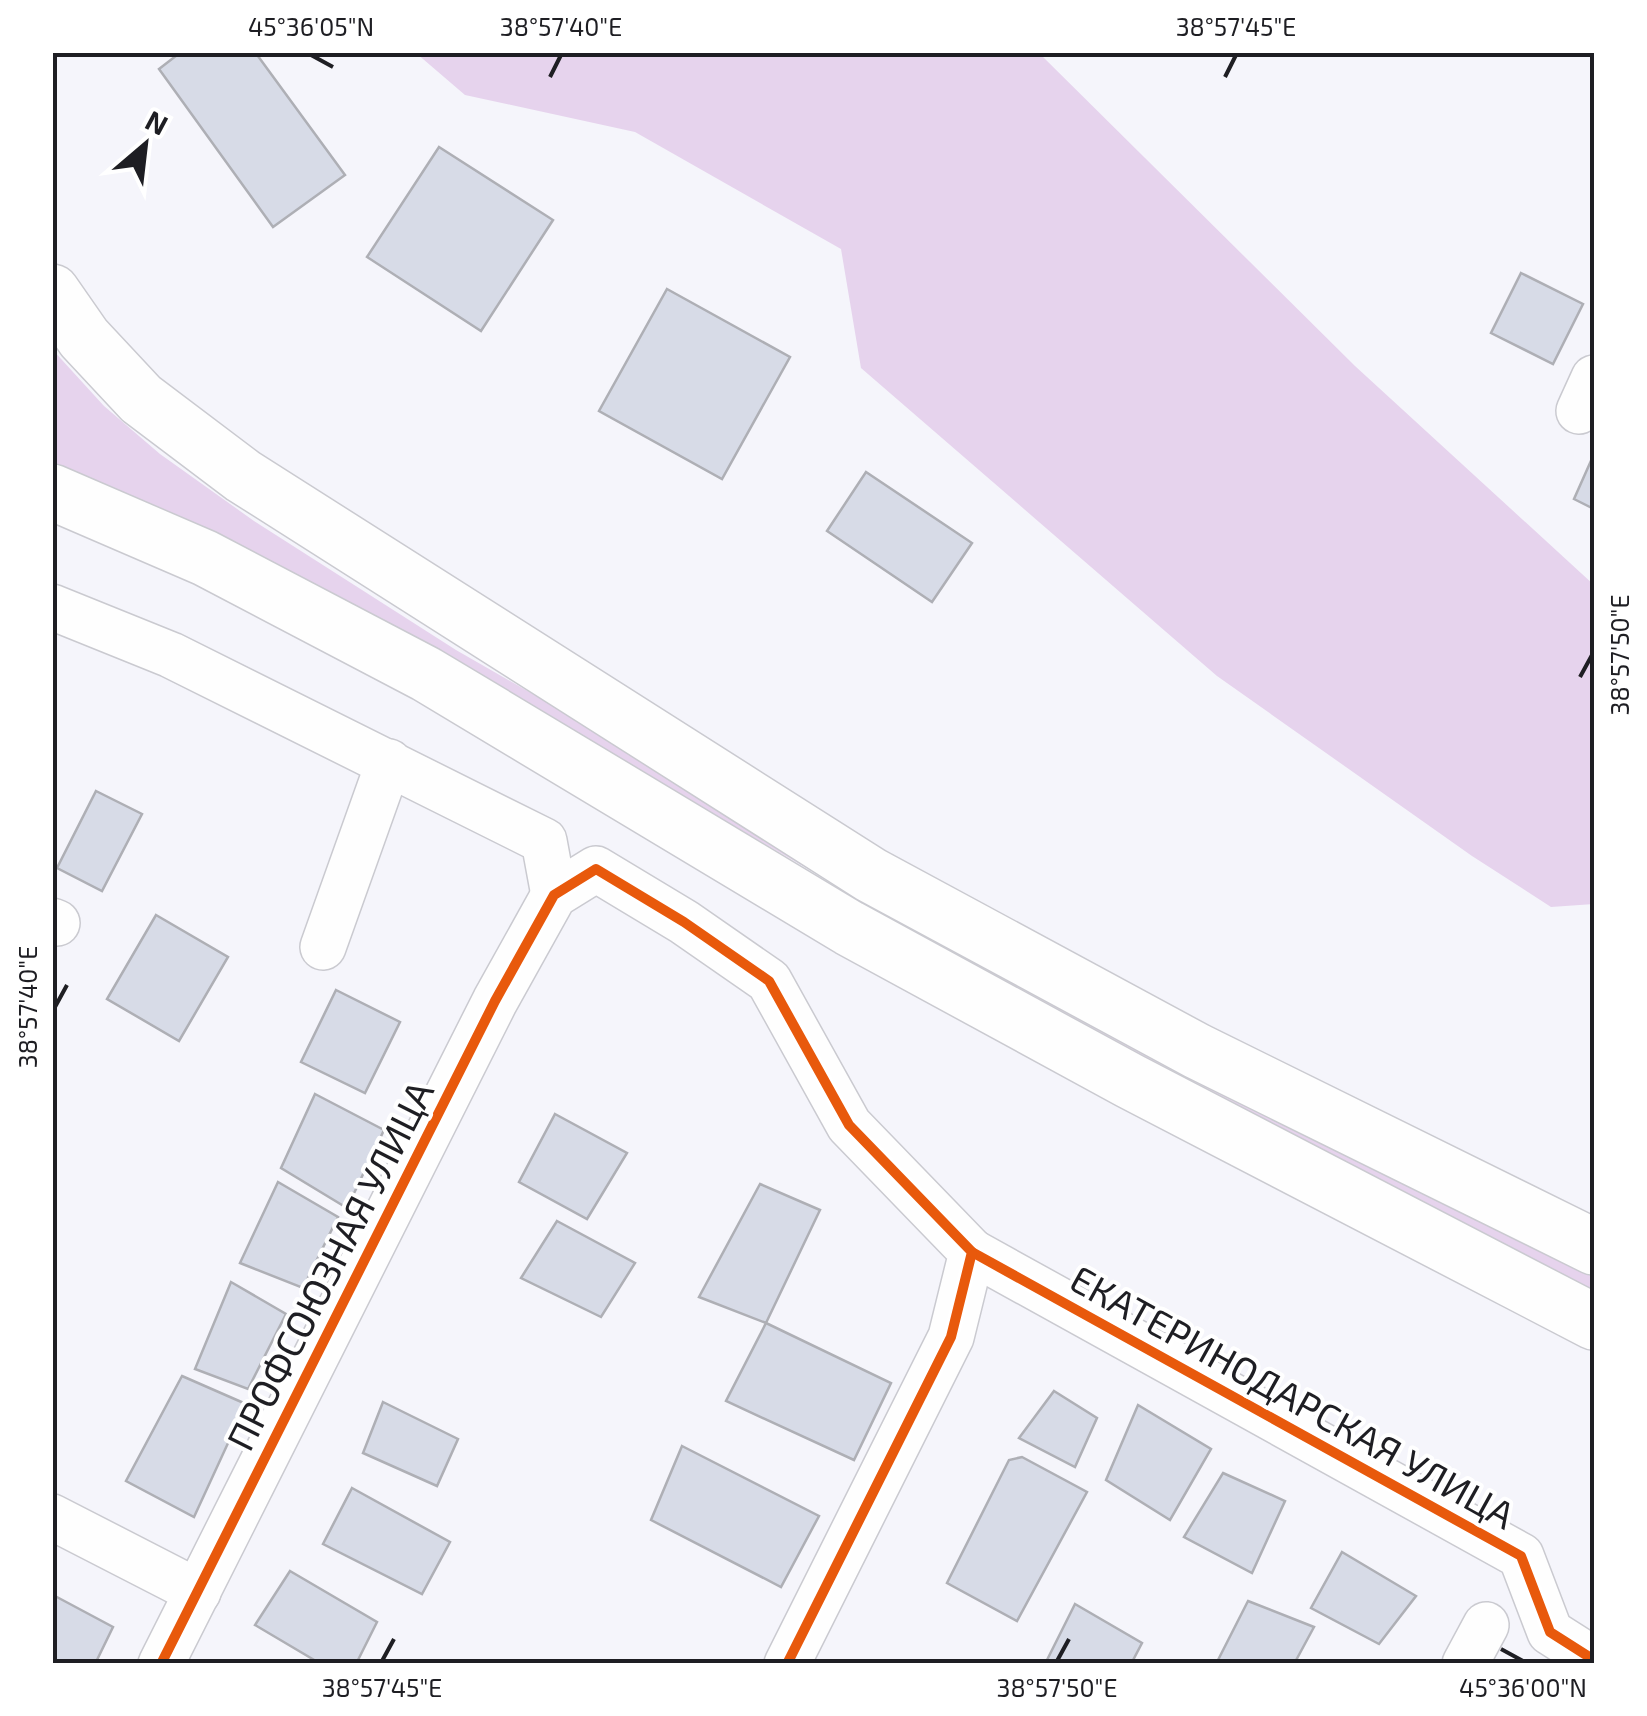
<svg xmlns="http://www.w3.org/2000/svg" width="1647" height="1716" viewBox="0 0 1647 1716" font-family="'Exo 2',sans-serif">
  <rect width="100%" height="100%" fill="#f5f5fb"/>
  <!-- green -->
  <g fill="#e6d3ed">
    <polygon points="416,53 1039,53 1355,366 1594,585 1594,904 1551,907 1472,856 1217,676 861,368 841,249 635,132 465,95"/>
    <polygon points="52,349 104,406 160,454 254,521 456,650 1088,1013 1594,1270 1594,1294 1078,1025 440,656 130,497 53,464"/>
  </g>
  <!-- building -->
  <g fill="#d7dbe7" stroke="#aeafb5" stroke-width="2.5">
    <polygon points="181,52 255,52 345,175 273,227 159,69"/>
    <polygon points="439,147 553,220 481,331 367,257"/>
    <polygon points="1521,273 1583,304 1553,364 1491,333"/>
    <polygon points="667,289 790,357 722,479 599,411"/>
    <polygon points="1594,454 1594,509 1574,499"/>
    <polygon points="866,472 972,543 932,602 827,531"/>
    <polygon points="96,791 142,814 102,891 57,868"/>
    <polygon points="156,915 228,957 179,1041 107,999"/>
    <polygon points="336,990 400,1022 365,1093 301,1062"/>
    <polygon points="315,1094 384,1130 347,1208 281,1168"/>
    <polygon points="555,1114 627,1153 587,1219 519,1182"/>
    <polygon points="278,1182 338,1217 303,1288 240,1263"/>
    <polygon points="760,1184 820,1210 766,1323 699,1297"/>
    <polygon points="557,1221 635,1263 601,1317 521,1278"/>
    <polygon points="231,1282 286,1314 248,1389 195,1369"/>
    <polygon points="766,1323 891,1383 854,1460 726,1401"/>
    <polygon points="182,1376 246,1404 194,1517 126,1481"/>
    <polygon points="1054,1391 1097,1418 1075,1467 1019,1438"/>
    <polygon points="383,1402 458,1439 437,1486 363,1453"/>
    <polygon points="1138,1405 1211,1449 1170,1520 1106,1480"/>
    <polygon points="682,1446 819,1516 781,1587 651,1520"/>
    <polygon points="1022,1457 1087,1492 1017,1621 947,1583 1009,1460"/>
    <polygon points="1223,1473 1285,1501 1252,1573 1184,1537"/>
    <polygon points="352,1488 450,1542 422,1594 323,1544"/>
    <polygon points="1342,1552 1416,1596 1379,1644 1311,1608"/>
    <polygon points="290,1571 377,1622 356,1664 321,1664 255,1625"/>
    <polygon points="55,1596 113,1627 95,1664 52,1664"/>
    <polygon points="1248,1601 1314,1627 1294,1664 1216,1664"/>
    <polygon points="1075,1604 1142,1643 1131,1664 1045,1664"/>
  </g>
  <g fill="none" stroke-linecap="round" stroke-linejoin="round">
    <!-- minor casing -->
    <g stroke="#cacad0" stroke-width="48">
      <g id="minor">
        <polyline points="1579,411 1594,378"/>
        <polyline points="52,607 171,655 544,841 554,895"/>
        <polyline points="52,921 57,923"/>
        <polyline points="323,947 389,762"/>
        <polyline points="972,1252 1521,1556 1550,1632 1594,1660"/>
        <polyline points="52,1517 198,1592"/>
        <polyline points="161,1664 495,1001 554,895 596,869 684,922 769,981 849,1125 972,1252 951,1337 787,1664"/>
        <polyline points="1465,1664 1486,1625"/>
      </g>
    </g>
    <!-- major casing -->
    <g stroke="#cacad0" stroke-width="58">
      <g id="major">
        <polyline points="52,292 84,338 141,399 243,476 871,875 1197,1051 1594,1247"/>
        <polyline points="52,492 205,558 426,674 849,928 1130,1081 1594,1322"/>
      </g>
    </g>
    <!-- minor -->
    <use href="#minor" stroke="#fefefe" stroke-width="45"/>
    <!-- major -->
    <use href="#major" stroke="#fefefe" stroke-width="55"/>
    <!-- cycleway casing -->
    <g stroke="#fff" stroke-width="16">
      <g id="cycleway">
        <polyline points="972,1252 1521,1556 1550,1632 1594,1660"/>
        <polyline points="161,1664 495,1001 554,895 596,869 684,922 769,981 849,1125 972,1252 951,1337 787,1664"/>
      </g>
    </g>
    <!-- cycleway -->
    <use href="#cycleway" stroke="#e8590c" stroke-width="10"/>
  </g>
  <!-- ticks -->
  <path fill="none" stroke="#1e1e23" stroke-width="4" d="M311 55 333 67M550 77 561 55M1225 77 1236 55M1580 677 1592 655M55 1007 67 985M1501 1649 1523 1661M382 1661 394 1639M1057 1661 1069 1639"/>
  <g text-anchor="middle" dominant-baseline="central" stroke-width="8" stroke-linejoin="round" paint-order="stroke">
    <!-- street labels -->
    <g font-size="38" fill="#1e1e23" stroke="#fff">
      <text transform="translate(329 1265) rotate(-63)">ПРОФСОЮЗНАЯ УЛИЦА</text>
      <text transform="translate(1293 1396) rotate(29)">ЕКАТЕРИНОДАРСКАЯ УЛИЦА</text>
    </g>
  </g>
  <!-- border -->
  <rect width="1647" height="1716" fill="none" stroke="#ffffff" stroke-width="110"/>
  <!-- north arrow -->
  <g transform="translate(145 145) rotate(28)" stroke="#ffffff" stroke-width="8" paint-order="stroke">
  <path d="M0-8L18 38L0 25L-18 38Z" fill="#1e1e23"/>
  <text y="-15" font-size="28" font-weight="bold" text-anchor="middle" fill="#1e1e23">N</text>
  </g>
  <rect x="55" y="55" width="1537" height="1606" fill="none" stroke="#1e1e23" stroke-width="4"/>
  <g font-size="25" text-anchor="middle" fill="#1e1e23">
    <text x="311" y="36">45°36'05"N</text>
    <text x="561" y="36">38°57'40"E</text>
    <text x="1236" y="36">38°57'45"E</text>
    <text transform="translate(1620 655) rotate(-90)" y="9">38°57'50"E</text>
    <text transform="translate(28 1007) rotate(-90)" y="9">38°57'40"E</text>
    <text x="382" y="1697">38°57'45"E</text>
    <text x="1057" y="1697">38°57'50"E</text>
    <text x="1523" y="1697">45°36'00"N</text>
  </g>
</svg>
